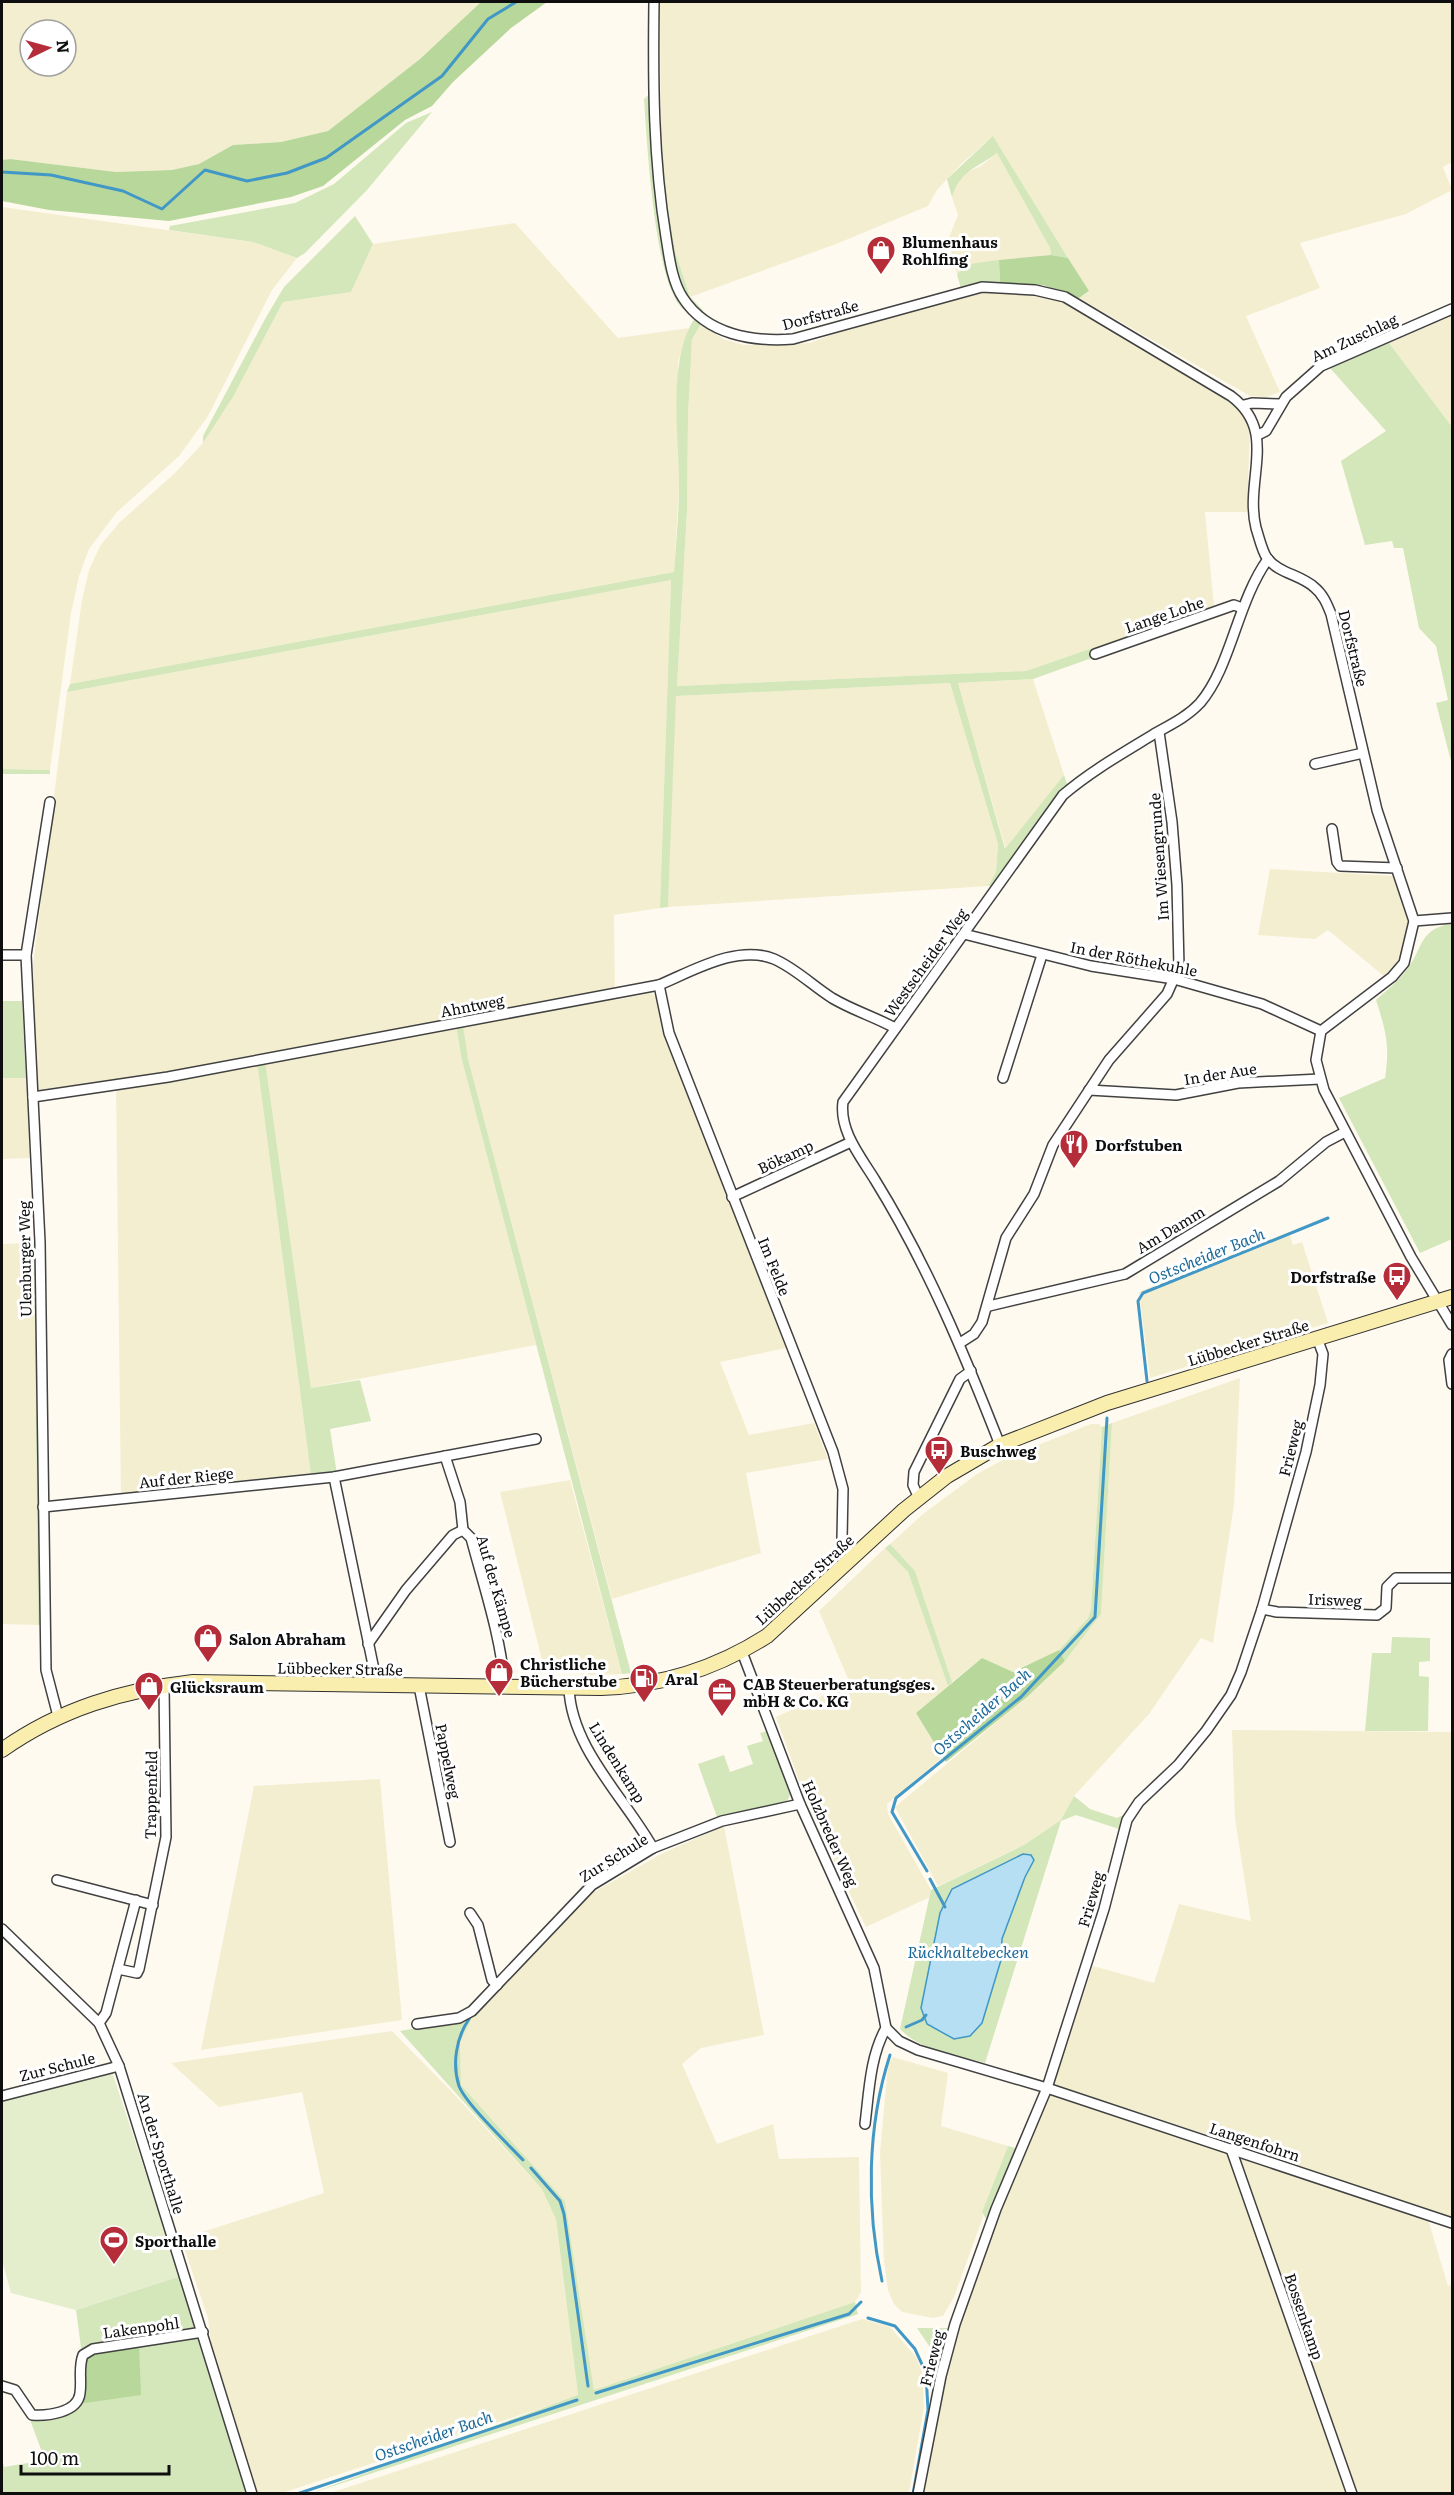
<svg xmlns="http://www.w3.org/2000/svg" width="1454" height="2495" viewBox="0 0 1454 2495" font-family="Literata,serif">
  <rect width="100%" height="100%" fill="#fefaef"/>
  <!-- farmland -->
  <g fill="#f3eed0" fill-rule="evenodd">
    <path d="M4 2H481L420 59 328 131 281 142 233 145 199 164 172 170 116 172 10 159 2 160V9ZM30 30H66V66H30Z"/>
    <polygon points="660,2 1452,2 1452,162 1443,167 1452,190 1406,214 1300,243 1320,288 1246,316 1280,392 1266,397 1250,396 1079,298 1089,292 993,136 961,164 937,190 928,206 836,244 690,297 675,251 661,165"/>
    <polygon points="997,153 1050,248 1051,255 968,264 957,274 948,240 958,215 952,197 954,187 963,174 981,166"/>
    <polygon points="2,207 253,242 297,258 272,290 208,416 179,456 116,513 89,549 79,576 71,613 50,770 2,769"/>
    <polygon points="515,223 618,338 689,328 678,362 679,487 674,572 70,684 82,600 89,570 100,546 119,523 175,473 203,443 233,397 283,302 351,292 373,244"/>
    <polygon points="992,291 1026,292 1054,298 1076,308 1228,399 1241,410 1250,431 1247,512 1205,512 1214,606 1026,671 677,686 687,511 688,415 692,339 701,324 723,339 744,345 810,343 855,326 957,297"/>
    <polygon points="1452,316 1452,427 1389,343"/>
    <polygon points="671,580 660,908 614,915 615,1000 651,993 656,997 665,1035 786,1348 720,1362 749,1435 814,1423 828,1459 746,1473 761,1553 612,1599 468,1059 462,1026 456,1028 462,1060 536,1345 311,1388 265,1060 257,1061 312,1483 121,1502 116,1083 42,1092 37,1089 33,965 67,692"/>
    <polygon points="1033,679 1064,775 1006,850 958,683"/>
    <polygon points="950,683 998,844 996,872 988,886 668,907 675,696"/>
    <polygon points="1270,869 1394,876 1407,915 1409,929 1405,947 1392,970 1385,977 1328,930 1315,939 1258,935"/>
    <polygon points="2,1078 26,1078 30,1158 2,1159"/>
    <polygon points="1289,1232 1293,1245 1302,1242 1328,1323 1150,1378 1139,1292"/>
    <polygon points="34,1243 38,1625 2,1624 2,1244"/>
    <polygon points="1240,1378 1234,1504 1213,1643 1201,1638 1149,1714 1074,1796 1061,1820 1024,1845 938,1886 895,1807 1027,1697 1065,1661 1101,1614 1112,1423"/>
    <polygon points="1091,1424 1099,1424 1102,1427 1091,1610 1088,1618 1059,1650 1012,1672 982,1658 952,1682 915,1571 890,1544 923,1514 977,1474 1010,1456"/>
    <polygon points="570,1480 622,1674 587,1675 543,1664 500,1492"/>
    <polygon points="885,1548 908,1572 948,1686 916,1713 943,1757 887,1804 888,1814 931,1890 930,1897 866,1927 809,1808 776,1717 850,1683 819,1611"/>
    <polygon points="1232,1730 1452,1732 1452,2218 1154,2117 1053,2085 1093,1966 1154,1983 1179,1904 1251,1921 1235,1819"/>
    <polygon points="380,1779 402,2020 201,2050 254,1786"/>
    <polygon points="724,1826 764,2035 701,2048 682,2064 717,2144 773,2124 779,2159 859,2157 861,2292 855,2302 594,2390 565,2201 461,2085 460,2042 472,2018 592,1893 663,1853"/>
    <polygon points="392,2031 451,2091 542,2189 551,2204 556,2219 578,2396 282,2493 257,2493 211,2343 208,2318 181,2239 324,2193 302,2092 219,2107 171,2063"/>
    <polygon points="893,2057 948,2073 941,2126 1008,2146 982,2212 983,2217 954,2297 943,2316 933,2318 902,2312 894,2304 888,2290 884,2261 880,2153 888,2065"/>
    <polygon points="1051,2093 1427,2216 1448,2286 1452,2285 1452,2493 924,2494 945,2377 956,2333 1001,2210"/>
    <polygon points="862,2319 890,2327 916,2357 922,2372 924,2406 909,2493 330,2493"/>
  </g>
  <!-- green -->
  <g fill="#d3e7ba">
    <path d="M658 87 661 165 675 251 690 297 703 310 696 318 701 324 692 339 688 415 687 511 677 686 1026 671 1214 606 1215 614 1033 679 958 683 1005 849 1064 775 1067 784 991 886H988L996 872 998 844 950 683 676 696 668 907 660 908 671 580 67 692 70 684 674 572C676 543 679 514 679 485 679 436 667 359 695 318 691 315 685 311 681 307 654 278 647 141 644 99Z"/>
    <polygon points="432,112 367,190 305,253 297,258 253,242 169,230 170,226 295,203 334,184 406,123"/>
    <path d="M993 136 1068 258 1051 255 1050 248 997 153C974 170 961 170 952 197L947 179Z"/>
    <polygon points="355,216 373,244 351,292 283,302 233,397 203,443 203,436 265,319 284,287"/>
    <polygon points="999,260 1000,284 961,289 957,274 968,264"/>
    <polygon points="1389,343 1452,427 1452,765 1436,703 1448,700 1436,646 1419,628 1403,548 1394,548 1392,541 1365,545 1341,461 1386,431 1330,368"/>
    <polygon points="2,769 50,770 50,774 2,774"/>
    <path d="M1452 923V1239L1420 1253 1339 1098 1385 1078C1390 1046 1386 1031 1376 1000 1387 990 1400 980 1409 967 1424 944 1420 930 1452 923Z"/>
    <polygon points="2,1001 22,1001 26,1078 2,1078"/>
    <polygon points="463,1026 468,1059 631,1673 622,1674 462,1060 456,1027"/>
    <polygon points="265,1060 311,1388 360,1380 371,1421 330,1429 338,1481 312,1483 257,1061"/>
    <polygon points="34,1243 44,1243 51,1623 38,1625"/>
    <polygon points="1112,1423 1101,1614 1065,1661 1059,1650 1088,1618 1091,1610 1102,1427"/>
    <polygon points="890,1544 915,1571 952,1682 948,1686 908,1572 885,1548"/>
    <polygon points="1392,1637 1430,1638 1430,1661 1419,1662 1419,1676 1429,1677 1428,1731 1365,1731 1372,1653 1391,1653"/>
    <polygon points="768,1731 790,1795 787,1801 717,1817 698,1764 724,1755 730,1772 753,1764 747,1746 763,1741 760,1733"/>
    <path d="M1074 1796 1090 1809 1117 1818 1125 1814 1119 1829 1076 1815 1061 1821 985 2063C956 2055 921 2051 900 2029L931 1890 1024 1845 1061 1820Z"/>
    <polygon points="472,2018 460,2042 461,2085 565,2201 594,2390 855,2302 858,2314 309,2494 578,2395 556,2219 542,2189 400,2031"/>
    <polygon points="1008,2146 1019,2149 986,2219 982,2212"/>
    <polygon points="180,2276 248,2493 2,2493 2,2459 4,2467 45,2460 29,2417 78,2404 83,2362 76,2310"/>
    <polygon points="917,2328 947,2328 938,2359"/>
  </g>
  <!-- forest -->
  <g fill="#b8d79b">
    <polygon points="481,2 547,2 511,28 453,82 432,106 405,120 323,186 291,197 169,221 49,210 2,201 2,160 10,159 116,172 172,170 199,164 233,145 281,142 328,131 420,59"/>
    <polygon points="1051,255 1068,258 1089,291 1079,298 1043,285 1000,284 999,260"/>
    <polygon points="1059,1650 1065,1661 1027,1697 946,1762 916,1713 982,1658 1013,1672"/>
    <polygon points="139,2346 141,2395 78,2404 86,2356 95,2351"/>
  </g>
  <!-- pitch -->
  <polygon fill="#e4eecc" points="111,2069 180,2276 76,2310 11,2293 2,2260 2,2099"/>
  <!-- water -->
  <polygon fill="#b6dff3" stroke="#4197c6" stroke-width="1.5" points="1023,1854 1031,1855 1034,1860 1025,1877 1002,1939 1001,1960 982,2023 970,2036 954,2039 927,2024 921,2008 940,1913 952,1889"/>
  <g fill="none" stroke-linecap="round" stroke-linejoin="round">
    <!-- stream -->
    <g stroke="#4197c6" stroke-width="3">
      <polyline points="2,172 51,175 123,191 162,209 205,170 247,181 287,173 326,158 442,76 488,19 516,2"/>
      <polyline points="1147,1381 1138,1301 1143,1293 1328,1218"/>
      <polyline points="927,1871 892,1812 896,1798 1021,1697 1095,1617 1107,1418"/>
      <polyline points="930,1879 945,1907"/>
      <path d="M469 2019C456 2038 452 2064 459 2086 466 2104 508 2144 523 2160"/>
      <polyline points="906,2027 922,2020 926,2015"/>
      <polyline points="531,2168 560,2201 564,2214 588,2386"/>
      <path d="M882 2281C866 2209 867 2126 890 2055"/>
      <polyline points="868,2318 895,2326 915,2349 926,2373 928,2410 913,2494"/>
      <polyline points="596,2393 849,2314 861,2302"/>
      <polyline points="297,2494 577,2400"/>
    </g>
    <!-- street casing -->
    <g stroke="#414141" stroke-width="12">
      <g id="street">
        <path d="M654 2C653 81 653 158 666 237 669 256 672 282 683 298 707 335 753 342 793 339L982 287 1035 290 1065 297 1231 396C1279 432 1244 479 1256 528 1259 537 1262 551 1267 558 1278 573 1301 575 1314 587 1323 594 1327 604 1331 614L1377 810 1414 921 1404 963 1392 977 1321 1031 1316 1060 1324 1090 1411 1257 1452 1325"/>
        <polyline points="1244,405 1252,403 1280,404"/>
        <polyline points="1258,435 1266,431 1286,397 1321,366 1452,309"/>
        <polyline points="1095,654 1234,605 1242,608"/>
        <polyline points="1315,764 1363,753"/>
        <polyline points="50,802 26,955 40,1242 46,1670 58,1716"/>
        <polyline points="1332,829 1337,862 1340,866 1397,868"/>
        <polyline points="1414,921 1452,918"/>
        <polyline points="964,934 1091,966 1174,979 1262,1004 1321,1031"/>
        <polyline points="2,955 26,955"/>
        <polyline points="659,985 669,1033 833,1452 843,1489 842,1539 853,1558"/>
        <polyline points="1003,1078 1042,955"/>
        <polyline points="1089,1090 1176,1095 1238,1083 1320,1079"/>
        <path d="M33 1097 168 1077 659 985C693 971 737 944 774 959 795 968 813 986 832 998 852 1010 875 1017 895 1028"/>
        <polyline points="732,1197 851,1142"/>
        <polyline points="989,1306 1125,1274 1279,1181 1326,1142 1345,1132"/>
        <polyline points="960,1343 974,1334 982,1322 1006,1238 1034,1194 1053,1145 1109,1060 1167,994 1179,967 1177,885 1172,822 1159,732"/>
        <polyline points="1452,1354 1449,1360 1452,1384"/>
        <path d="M1000 1445C964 1353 927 1264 875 1180 861 1157 839 1131 843 1102L1063 795C1091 771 1123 753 1154 734 1170 725 1187 717 1200 703 1231 667 1237 602 1268 559"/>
        <path d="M445 1456 460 1502 463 1530 471 1538C484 1587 501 1637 505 1688"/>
        <polyline points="334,1477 377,1684"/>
        <polyline points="919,1498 913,1485 914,1472 960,1379 971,1371"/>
        <polyline points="43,1507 334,1477 536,1439"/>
        <polyline points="1262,1609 1277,1612 1377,1615 1386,1608 1387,1587 1396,1578 1452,1578"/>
        <polyline points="368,1644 406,1590 453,1535 463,1530"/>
        <path d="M742 1652 800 1804 874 1968 886 2028C870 2056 869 2092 865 2124"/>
        <polyline points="419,1686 450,1842"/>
        <path d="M569 1688C571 1748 625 1798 653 1848"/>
        <polyline points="57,1880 153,1905"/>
        <polyline points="470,1913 478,1925 492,1980 497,1985"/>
        <polyline points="2,1929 99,2023 119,2066 252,2494"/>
        <polyline points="118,1969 137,1973 139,1969 166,1837 164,1686"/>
        <polyline points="99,2023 106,2013 136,1900"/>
        <polyline points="417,2024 459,2018 472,2011 592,1885 653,1848 722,1821 800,1804"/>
        <polyline points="886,2028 899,2041 918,2050 1047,2088 1452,2223"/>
        <polyline points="2,2096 119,2066"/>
        <polyline points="1231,2149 1352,2494"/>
        <path d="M2 2386 15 2390 32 2415C47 2416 78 2413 80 2393 82 2380 78 2368 83 2355L93 2349 203 2332"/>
        <polyline points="918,2494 941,2376 955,2324 996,2209 1047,2088 1104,1909 1127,1820 1139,1802 1178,1765 1206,1731 1231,1695 1241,1672 1262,1609 1306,1452 1320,1385 1323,1354 1317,1338"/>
      </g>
    </g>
    <!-- secondary casing -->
    <g stroke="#303030" stroke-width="16">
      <path id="secondary" d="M2 1750C60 1709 123 1690 193 1682L601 1688C661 1686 717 1668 767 1636L904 1510 947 1476 1000 1445 1107 1403 1452 1297"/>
    </g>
    <!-- street -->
    <use href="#street" stroke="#fff" stroke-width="9"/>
    <!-- secondary -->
    <use href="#secondary" stroke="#faeeae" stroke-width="14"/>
  </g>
  <!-- icons -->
  <defs>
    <g id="shop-pin" transform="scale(1.5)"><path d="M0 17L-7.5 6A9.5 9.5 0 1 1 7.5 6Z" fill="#b62d3a" stroke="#fff"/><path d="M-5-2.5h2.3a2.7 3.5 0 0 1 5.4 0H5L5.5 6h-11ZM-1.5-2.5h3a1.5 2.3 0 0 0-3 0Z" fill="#fff"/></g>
    <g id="restaurant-pin" transform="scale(1.5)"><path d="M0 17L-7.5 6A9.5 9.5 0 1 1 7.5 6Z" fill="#b62d3a" stroke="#fff"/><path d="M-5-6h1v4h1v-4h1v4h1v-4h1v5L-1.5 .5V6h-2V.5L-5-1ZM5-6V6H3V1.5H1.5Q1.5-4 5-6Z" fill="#fff"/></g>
    <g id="bus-pin" transform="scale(1.5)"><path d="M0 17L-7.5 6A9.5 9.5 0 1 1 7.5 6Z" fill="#b62d3a" stroke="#fff"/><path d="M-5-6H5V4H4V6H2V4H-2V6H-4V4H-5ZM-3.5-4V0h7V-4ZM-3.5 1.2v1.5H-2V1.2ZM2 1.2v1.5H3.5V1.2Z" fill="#fff"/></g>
    <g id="fuel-pin" transform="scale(1.5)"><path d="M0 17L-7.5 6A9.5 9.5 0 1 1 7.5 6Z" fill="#b62d3a" stroke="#fff"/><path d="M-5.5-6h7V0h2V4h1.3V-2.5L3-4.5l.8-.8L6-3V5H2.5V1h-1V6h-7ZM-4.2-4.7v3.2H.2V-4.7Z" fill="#fff"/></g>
    <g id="office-pin" transform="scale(1.5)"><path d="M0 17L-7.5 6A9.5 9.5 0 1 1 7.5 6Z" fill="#b62d3a" stroke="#fff"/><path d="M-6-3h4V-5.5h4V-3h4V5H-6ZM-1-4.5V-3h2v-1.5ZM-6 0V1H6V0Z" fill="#fff"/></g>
    <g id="stadium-pin" transform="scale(1.5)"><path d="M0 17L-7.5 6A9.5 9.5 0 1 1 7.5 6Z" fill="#b62d3a" stroke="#fff"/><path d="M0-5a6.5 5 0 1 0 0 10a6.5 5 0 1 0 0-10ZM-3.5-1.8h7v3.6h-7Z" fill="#fff"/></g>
  </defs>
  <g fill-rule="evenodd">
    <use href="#shop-pin" x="881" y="250"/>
    <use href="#restaurant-pin" x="1074" y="1144"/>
    <use href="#bus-pin" x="1397" y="1276"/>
    <use href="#bus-pin" x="939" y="1450"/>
    <use href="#shop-pin" x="208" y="1638"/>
    <use href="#shop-pin" x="499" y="1672"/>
    <use href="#fuel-pin" x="644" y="1678"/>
    <use href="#shop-pin" x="149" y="1686"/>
    <use href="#office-pin" x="722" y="1692"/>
    <use href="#stadium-pin" x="114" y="2240"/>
  </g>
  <g text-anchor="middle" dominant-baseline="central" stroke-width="6" stroke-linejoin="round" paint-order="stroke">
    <!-- poi labels -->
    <g font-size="15" font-weight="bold" fill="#0e0e0e" stroke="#fff" text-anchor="start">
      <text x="902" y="241">Blumenhaus<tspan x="902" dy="17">Rohlfing</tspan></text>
      <text x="1095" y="1144">Dorfstuben</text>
      <text x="1376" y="1276" text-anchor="end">Dorfstraße</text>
      <text x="960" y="1450">Buschweg</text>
      <text x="229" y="1638">Salon Abraham</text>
      <text x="520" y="1663">Christliche<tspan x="520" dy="17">Bücherstube</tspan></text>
      <text x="665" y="1678">Aral</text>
      <text x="743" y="1683">CAB Steuerberatungsges.<tspan x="743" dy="17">mbH &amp; Co. KG</tspan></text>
      <text x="170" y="1686">Glücksraum</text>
      <text x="135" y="2240">Sporthalle</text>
    </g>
    <!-- street labels -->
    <g font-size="15" fill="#0e0e0e" stroke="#fff">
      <text transform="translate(820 314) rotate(-15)">Dorfstraße</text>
      <text transform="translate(1354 337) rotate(-25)">Am Zuschlag</text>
      <text transform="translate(1164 614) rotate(-19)">Lange Lohe</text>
      <text transform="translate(1354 648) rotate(76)">Dorfstraße</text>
      <text transform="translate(1158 857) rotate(-94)">Im Wiesengrunde</text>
      <text transform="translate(1134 958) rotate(11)">In der Röthekuhle</text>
      <text transform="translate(925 962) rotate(-54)">Westscheider Weg</text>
      <text transform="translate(472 1005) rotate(-11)">Ahntweg</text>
      <text transform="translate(1220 1073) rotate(-9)">In der Aue</text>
      <text transform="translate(785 1156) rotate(-25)">Bökamp</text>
      <text transform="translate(1170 1229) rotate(-31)">Am Damm</text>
      <text transform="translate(24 1259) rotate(-91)">Ulenburger Weg</text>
      <text transform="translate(775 1266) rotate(68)">Im Felde</text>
      <text transform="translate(1248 1342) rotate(-17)">Lübbecker Straße</text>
      <text transform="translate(1290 1448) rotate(-76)">Frieweg</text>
      <text transform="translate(186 1477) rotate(-6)">Auf der Riege</text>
      <text transform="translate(804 1579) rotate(-42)">Lübbecker Straße</text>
      <text transform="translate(497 1586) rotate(74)">Auf der Kämpe</text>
      <text transform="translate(1335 1599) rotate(2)">Irisweg</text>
      <text transform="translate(340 1668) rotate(1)">Lübbecker Straße</text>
      <text transform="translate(449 1761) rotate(79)">Pappelweg</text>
      <text transform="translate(618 1762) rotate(58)">Lindenkamp</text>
      <text transform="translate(150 1795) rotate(-89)">Trappenfeld</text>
      <text transform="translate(831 1833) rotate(66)">Holzbreder Weg</text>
      <text transform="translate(613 1857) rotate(-32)">Zur Schule</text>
      <text transform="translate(1090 1899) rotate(-74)">Frieweg</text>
      <text transform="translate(57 2066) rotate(-14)">Zur Schule</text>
      <text transform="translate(1255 2141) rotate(18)">Langenfohrn</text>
      <text transform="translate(162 2153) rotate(73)">An der Sporthalle</text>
      <text transform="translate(1305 2316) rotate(71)">Bossenkamp</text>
      <text transform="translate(141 2327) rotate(-8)">Lakenpohl</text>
      <text transform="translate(931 2358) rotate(-76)">Frieweg</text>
    </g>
    <!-- water labels -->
    <g font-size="16" font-style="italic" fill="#1d6999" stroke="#fff">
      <text transform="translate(1206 1255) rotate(-22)">Ostscheider Bach</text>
      <text transform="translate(981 1711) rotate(-41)">Ostscheider Bach</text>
      <text x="968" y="1951">Rückhaltebecken</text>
      <text transform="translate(433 2435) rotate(-19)">Ostscheider Bach</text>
    </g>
  </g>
  <!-- border -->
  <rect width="1454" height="2495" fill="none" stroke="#0e0e0e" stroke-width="6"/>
  <!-- north arrow -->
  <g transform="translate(48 48) rotate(85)"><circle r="28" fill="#ffffff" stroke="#9f9f9f" stroke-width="1.5"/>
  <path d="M0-4.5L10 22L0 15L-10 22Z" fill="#b62d3a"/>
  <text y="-9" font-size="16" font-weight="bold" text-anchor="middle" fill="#0e0e0e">N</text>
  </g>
  <!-- scale -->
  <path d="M21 2465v9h148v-9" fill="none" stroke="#0e0e0e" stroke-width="3"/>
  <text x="30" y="2465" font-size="18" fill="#0e0e0e" stroke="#ffffff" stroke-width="4.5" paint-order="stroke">100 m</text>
</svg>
